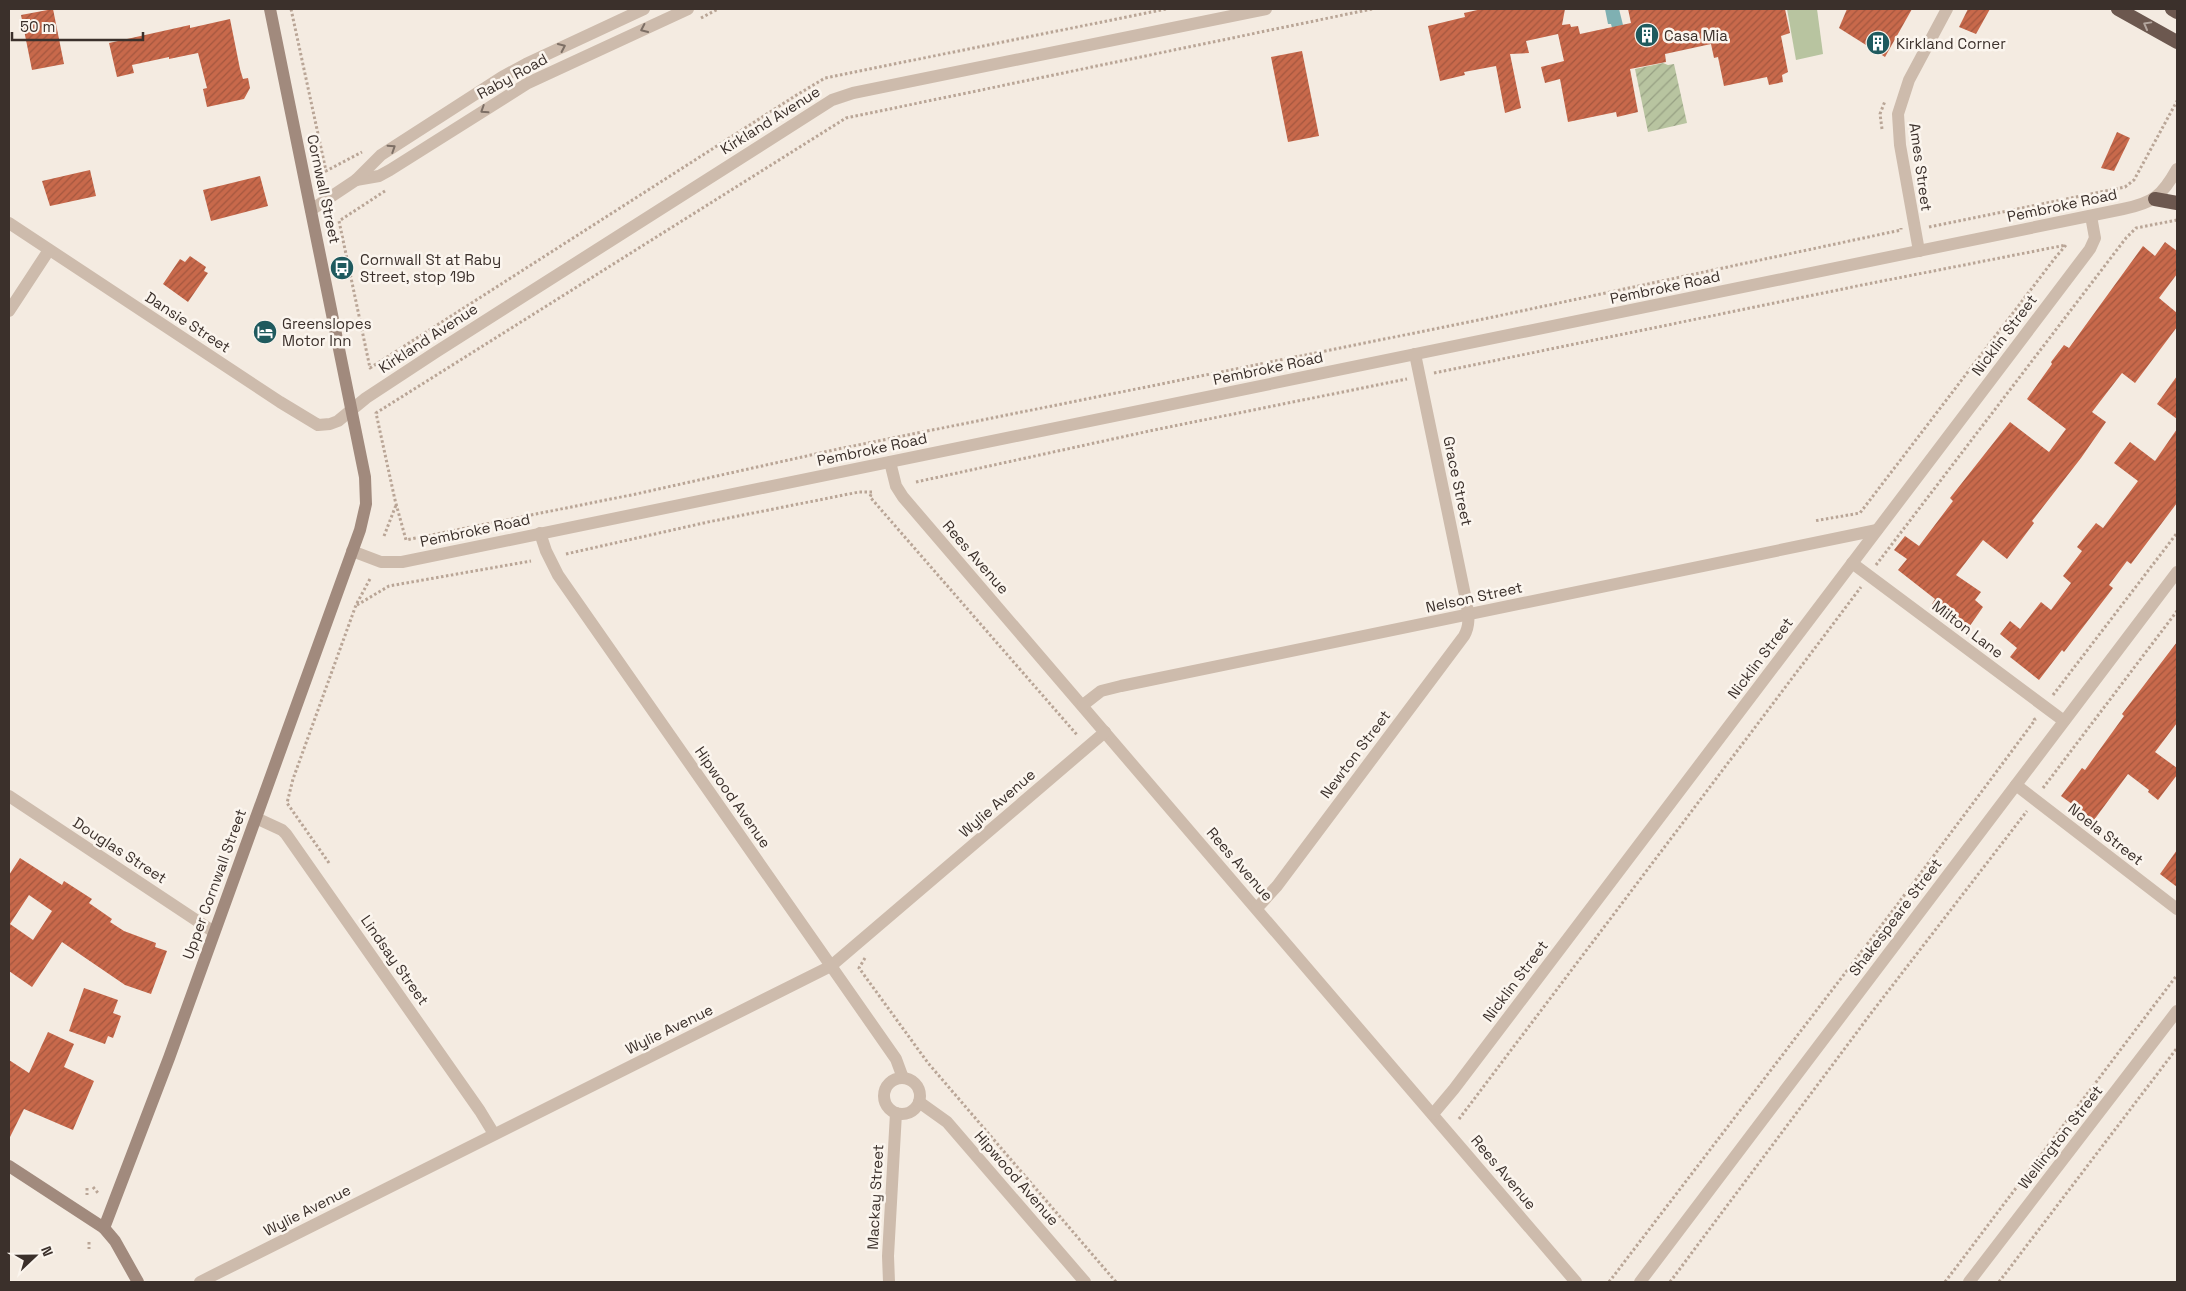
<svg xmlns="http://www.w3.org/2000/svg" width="2186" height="1291" viewBox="0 0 2186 1291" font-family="'Space Grotesk',sans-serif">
  <defs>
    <pattern id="garden-furrows" width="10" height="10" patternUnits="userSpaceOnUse" patternTransform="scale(1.25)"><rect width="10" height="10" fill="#b8c4a0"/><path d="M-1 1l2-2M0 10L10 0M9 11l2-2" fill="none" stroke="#97a083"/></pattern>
    <pattern id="building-hatch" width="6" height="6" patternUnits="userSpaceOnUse" patternTransform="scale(1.25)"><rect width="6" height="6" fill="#c8694b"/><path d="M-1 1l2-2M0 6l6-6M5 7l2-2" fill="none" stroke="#a4573f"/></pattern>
  </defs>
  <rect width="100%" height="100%" fill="#f4ebe1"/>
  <!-- grass -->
  <polygon fill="#b8c4a0" points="1787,9 1817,9 1823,54 1796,60"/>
  <!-- garden -->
  <polygon fill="url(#garden-furrows)" points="1663,63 1668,65 1674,64 1687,123 1648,132 1635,69"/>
  <!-- water -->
  <polygon fill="#7fb0b2" points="1605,9 1619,9 1625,33 1614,35 1611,24 1608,24"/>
  <!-- building -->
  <g fill="url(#building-hatch)" fill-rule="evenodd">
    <polygon points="53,9 64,64 32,70 21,15"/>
    <polygon points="1482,9 1565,9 1562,25 1570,24 1571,27 1578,26 1580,34 1631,23 1628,9 1785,9 1790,33 1781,36 1788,72 1782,75 1783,82 1769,85 1767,77 1724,86 1718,57 1714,58 1711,44 1665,54 1666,62 1630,69 1638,112 1617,117 1616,112 1568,122 1560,79 1545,83 1541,67 1564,61 1558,34 1526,41 1529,53 1510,54 1521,108 1505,113 1496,66 1464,72 1465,75 1440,81 1428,26 1465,17 1464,13"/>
    <polygon points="1847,9 1912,9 1885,57 1839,28"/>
    <polygon points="1968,9 1990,9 1976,34 1959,27"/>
    <polygon points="230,19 240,69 243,79 248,78 250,88 244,99 207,107 203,89 207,88 198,53 169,59 169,57 132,65 134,73 117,77 109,43 190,25 190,28"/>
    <polygon points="1302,51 1319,136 1288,142 1271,57"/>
    <polygon points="2117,132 2130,138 2114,171 2101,168"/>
    <polygon points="90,170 96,196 50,206 42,181"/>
    <polygon points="260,176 268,206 211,221 203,190"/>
    <polygon points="2165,242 2177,251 2177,274 2159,298 2177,313 2177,327 2135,383 2122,373 2092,412 2106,422 2081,458 2032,521 2034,523 2007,559 1983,540 1956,575 1981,592 1975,600 1983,607 1967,630 1932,604 1935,599 1898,570 1907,559 1894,550 1905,536 1919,546 1953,501 1950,498 2010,422 2049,452 2066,429 2027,399 2052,364 2051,362 2064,345 2069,348 2143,246 2155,256"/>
    <polygon points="190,256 206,267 204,271 208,273 188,302 163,284 180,259 185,262"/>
    <polygon points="2177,376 2177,419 2157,404"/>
    <polygon points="2177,429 2177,503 2131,564 2127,561 2109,585 2113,588 2064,652 2062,650 2039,680 2010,657 2017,648 2000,634 2010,621 2020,629 2041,602 2051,610 2071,583 2063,576 2082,551 2077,547 2096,523 2103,528 2138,481 2114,463 2130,442 2155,461"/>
    <polygon points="2177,642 2177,723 2155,752 2177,768 2177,775 2158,800 2148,792 2149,790 2128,774 2094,820 2061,796 2082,768 2085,770 2124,716 2122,714"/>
    <polygon points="2177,850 2177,887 2160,874"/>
    <path d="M20 858 62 885 64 881 92 899 89 903 112 919 110 922 124 931 156 943 155 947 167 951 151 994 125 985 62 942 32 987 9 971V875ZM29 895 52 911 33 940 10 924Z"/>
    <polygon points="84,988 118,1000 113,1013 121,1016 113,1038 108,1036 105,1044 69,1031"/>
    <polygon points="48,1032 74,1044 64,1067 94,1081 73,1130 24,1109 9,1139 9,1060 29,1073"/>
  </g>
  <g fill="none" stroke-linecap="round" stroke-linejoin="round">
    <!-- path -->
    <g stroke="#b9a596" stroke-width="3" stroke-dasharray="2.5 2.5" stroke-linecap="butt">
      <polyline points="291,9 326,171 362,152"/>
      <polyline points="1372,9 846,118 376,413 395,500 406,540 636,494 838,449 1479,320 1901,230 1901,228"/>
      <polyline points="701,18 718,9"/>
      <polyline points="1882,129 1880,114 1885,101"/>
      <polyline points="385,191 339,221 370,368 795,96 825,78 1166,9"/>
      <polyline points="1929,227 2125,187 2134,180 2177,101"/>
      <polyline points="1434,373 1862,285 2066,245 2055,258 1860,513 1814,521"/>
      <polyline points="916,482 1154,430 1407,379"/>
      <polyline points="384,536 396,505"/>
      <polyline points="566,554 708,522 859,492 872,492 870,497 1078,736"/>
      <polyline points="1876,565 2126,238 2136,228 2177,220"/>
      <polyline points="357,605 389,586 531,561"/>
      <polyline points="2053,695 2177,533"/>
      <polyline points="2043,788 2177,611"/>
      <polyline points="329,863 287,803 293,779 356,605 371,577"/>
      <polyline points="865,958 859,968 928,1063 1116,1282"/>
      <polyline points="1459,1119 1861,587"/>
      <polyline points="93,1187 98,1193"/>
      <polyline points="87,1188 87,1195"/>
      <polyline points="89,1242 89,1249"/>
      <polyline points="1609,1282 1894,909 2035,720 2033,717"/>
      <polyline points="1670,1282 1872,1012 2027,811"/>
      <polyline points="1945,1282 2177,975"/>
      <polyline points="1999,1282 2177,1048"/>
    </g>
    <!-- minor -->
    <g stroke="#cdbbac" stroke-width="12">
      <polyline points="356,180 379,176 390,170 528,83 688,9"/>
      <polyline points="311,210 356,180 381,155 502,77 526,64 644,9"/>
      <polyline points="9,223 280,402 318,425 330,424 338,421 366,398 436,352 832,100 853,93 1266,9"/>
      <polyline points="1919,251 1900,145 1898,114 1909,80 1947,9"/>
      <polyline points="9,311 49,250"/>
      <polyline points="890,462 896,486 903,497 1576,1282"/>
      <polyline points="540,533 546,551 558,575 896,1059 903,1078"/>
      <polyline points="1852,563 2064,721"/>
      <polyline points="1083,705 1101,691 1121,686 1877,530"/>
      <polyline points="2016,785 2177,909"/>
      <polyline points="9,796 214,932"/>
      <polyline points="256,818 282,830 286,834 480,1111 494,1134"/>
      <path d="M1257 908 1277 886 1464 636C1471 624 1468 613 1466 600L1415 354"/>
      <circle cx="902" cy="1096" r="18"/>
      <polyline points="919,1102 947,1122 1085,1282"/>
      <polyline points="1433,1114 1454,1089 2090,249 2095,238 2091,216"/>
      <polyline points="200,1282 831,966 1105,732"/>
      <polyline points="889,1282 888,1256 896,1113"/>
      <polyline points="1640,1282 2177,572"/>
      <polyline points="1969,1282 2177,1011"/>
    </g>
    <!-- tertiary -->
    <path stroke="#cdbbac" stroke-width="12" d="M352 551 381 562H402L2123 209C2153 203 2162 196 2177 169"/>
    <!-- secondary -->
    <g stroke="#a18a7d" stroke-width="12">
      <polyline points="9,1166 104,1228 115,1241 138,1282"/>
      <polyline points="104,1228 169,1058 360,530 366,504 365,477 270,9"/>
    </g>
    <!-- trunk -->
    <g stroke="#6c584f" stroke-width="14">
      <polyline points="2118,9 2177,42"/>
      <polyline points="2172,9 2177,12"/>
      <polyline points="2155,199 2177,203"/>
    </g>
  </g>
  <!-- one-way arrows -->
  <defs><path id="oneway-chevron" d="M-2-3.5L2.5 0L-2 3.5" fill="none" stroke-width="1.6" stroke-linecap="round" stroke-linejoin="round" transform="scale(1.25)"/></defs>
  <use stroke="#b4a69e" href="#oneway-chevron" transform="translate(2147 25) rotate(-151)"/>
  <g stroke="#7d6f65">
    <use href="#oneway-chevron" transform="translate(644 29) rotate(155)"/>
    <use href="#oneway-chevron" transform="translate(562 47) rotate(-25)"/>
    <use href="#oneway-chevron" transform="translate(484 110) rotate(147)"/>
    <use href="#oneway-chevron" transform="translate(392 148) rotate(-33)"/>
  </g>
  <!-- icons -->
  <defs>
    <g id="building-disc" transform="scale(1.25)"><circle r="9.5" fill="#1f5a5e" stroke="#fbf5ee"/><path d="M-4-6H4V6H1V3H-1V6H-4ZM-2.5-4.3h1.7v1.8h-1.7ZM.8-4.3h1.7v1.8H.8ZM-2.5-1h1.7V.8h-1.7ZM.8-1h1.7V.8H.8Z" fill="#fff"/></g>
    <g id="bus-disc" transform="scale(1.25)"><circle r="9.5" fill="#1f5a5e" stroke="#fbf5ee"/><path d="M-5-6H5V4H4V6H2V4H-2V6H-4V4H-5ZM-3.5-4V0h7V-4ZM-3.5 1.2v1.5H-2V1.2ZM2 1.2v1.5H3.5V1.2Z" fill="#fff"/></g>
    <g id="hotel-disc" transform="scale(1.25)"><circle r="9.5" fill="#1f5a5e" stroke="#fbf5ee"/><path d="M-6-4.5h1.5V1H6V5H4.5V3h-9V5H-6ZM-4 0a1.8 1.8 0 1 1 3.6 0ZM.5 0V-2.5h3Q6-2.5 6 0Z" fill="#fff"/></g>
  </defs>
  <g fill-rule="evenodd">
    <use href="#building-disc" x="1647" y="35"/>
    <use href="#building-disc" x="1878" y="43"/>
    <use href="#bus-disc" x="342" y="268"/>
    <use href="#hotel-disc" x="265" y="332"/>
  </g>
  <g text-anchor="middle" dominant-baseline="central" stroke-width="5" stroke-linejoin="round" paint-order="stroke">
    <!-- poi labels -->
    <g font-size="15" fill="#3b302b" stroke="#fbf5ee" text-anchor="start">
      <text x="1664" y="35">Casa Mia</text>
      <text x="1896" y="43">Kirkland Corner</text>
      <text x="360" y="259">Cornwall St at Raby<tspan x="360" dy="17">Street, stop 19b</tspan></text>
      <text x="282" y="323">Greenslopes<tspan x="282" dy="17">Motor Inn</tspan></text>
    </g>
    <!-- street labels -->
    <g font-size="15" fill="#3b302b" stroke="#fbf5ee">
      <text transform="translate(512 76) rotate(-29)">Raby Road</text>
      <text transform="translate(770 120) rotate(-32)">Kirkland Avenue</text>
      <text transform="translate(1921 167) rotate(82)">Ames Street</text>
      <text transform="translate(324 189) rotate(78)">Cornwall Street</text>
      <text transform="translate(2062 205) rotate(-12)">Pembroke Road</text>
      <text transform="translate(1665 287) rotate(-12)">Pembroke Road</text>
      <text transform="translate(188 322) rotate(33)">Dansie Street</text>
      <text transform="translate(2004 335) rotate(-53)">Nicklin Street</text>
      <text transform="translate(428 338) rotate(-33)">Kirkland Avenue</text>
      <text transform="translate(1268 368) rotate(-12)">Pembroke Road</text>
      <text transform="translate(872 449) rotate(-12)">Pembroke Road</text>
      <text transform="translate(1458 481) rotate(78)">Grace Street</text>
      <text transform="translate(475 530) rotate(-12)">Pembroke Road</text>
      <text transform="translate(976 557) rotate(49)">Rees Avenue</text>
      <text transform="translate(1474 597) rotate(-12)">Nelson Street</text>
      <text transform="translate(1968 629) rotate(37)">Milton Lane</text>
      <text transform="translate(1760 658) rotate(-53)">Nicklin Street</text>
      <text transform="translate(1355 754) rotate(-53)">Newton Street</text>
      <text transform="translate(733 797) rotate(55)">Hipwood Avenue</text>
      <text transform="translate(997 803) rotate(-41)">Wylie Avenue</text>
      <text transform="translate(2106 834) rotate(38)">Noela Street</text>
      <text transform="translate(120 850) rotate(33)">Douglas Street</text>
      <text transform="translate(1240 864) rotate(49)">Rees Avenue</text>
      <text transform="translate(214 884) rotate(-70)">Upper Cornwall Street</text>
      <text transform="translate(1895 917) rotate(-53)">Shakespeare Street</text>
      <text transform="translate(395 960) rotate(55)">Lindsay Street</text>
      <text transform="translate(1515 981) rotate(-53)">Nicklin Street</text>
      <text transform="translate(669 1029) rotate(-26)">Wylie Avenue</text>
      <text transform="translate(2060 1137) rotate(-52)">Wellington Street</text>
      <text transform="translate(1504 1172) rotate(50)">Rees Avenue</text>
      <text transform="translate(1017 1178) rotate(49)">Hipwood Avenue</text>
      <text transform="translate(875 1197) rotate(-87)">Mackay Street</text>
      <text transform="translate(307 1210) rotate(-27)">Wylie Avenue</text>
    </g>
  </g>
  <!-- border -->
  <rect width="2186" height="1291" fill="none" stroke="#3b302b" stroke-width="20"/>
  <!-- north arrow -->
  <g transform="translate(35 1256) rotate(68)" stroke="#fbf5ee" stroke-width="4" paint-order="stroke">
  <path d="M0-4L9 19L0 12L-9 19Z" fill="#3b302b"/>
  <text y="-8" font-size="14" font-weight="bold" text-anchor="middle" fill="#3b302b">N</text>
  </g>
  <!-- scale -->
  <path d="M12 32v8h131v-8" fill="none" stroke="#3b302b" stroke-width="2.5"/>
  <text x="20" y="32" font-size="15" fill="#3b302b" stroke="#fbf5ee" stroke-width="4" paint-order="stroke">50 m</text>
</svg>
